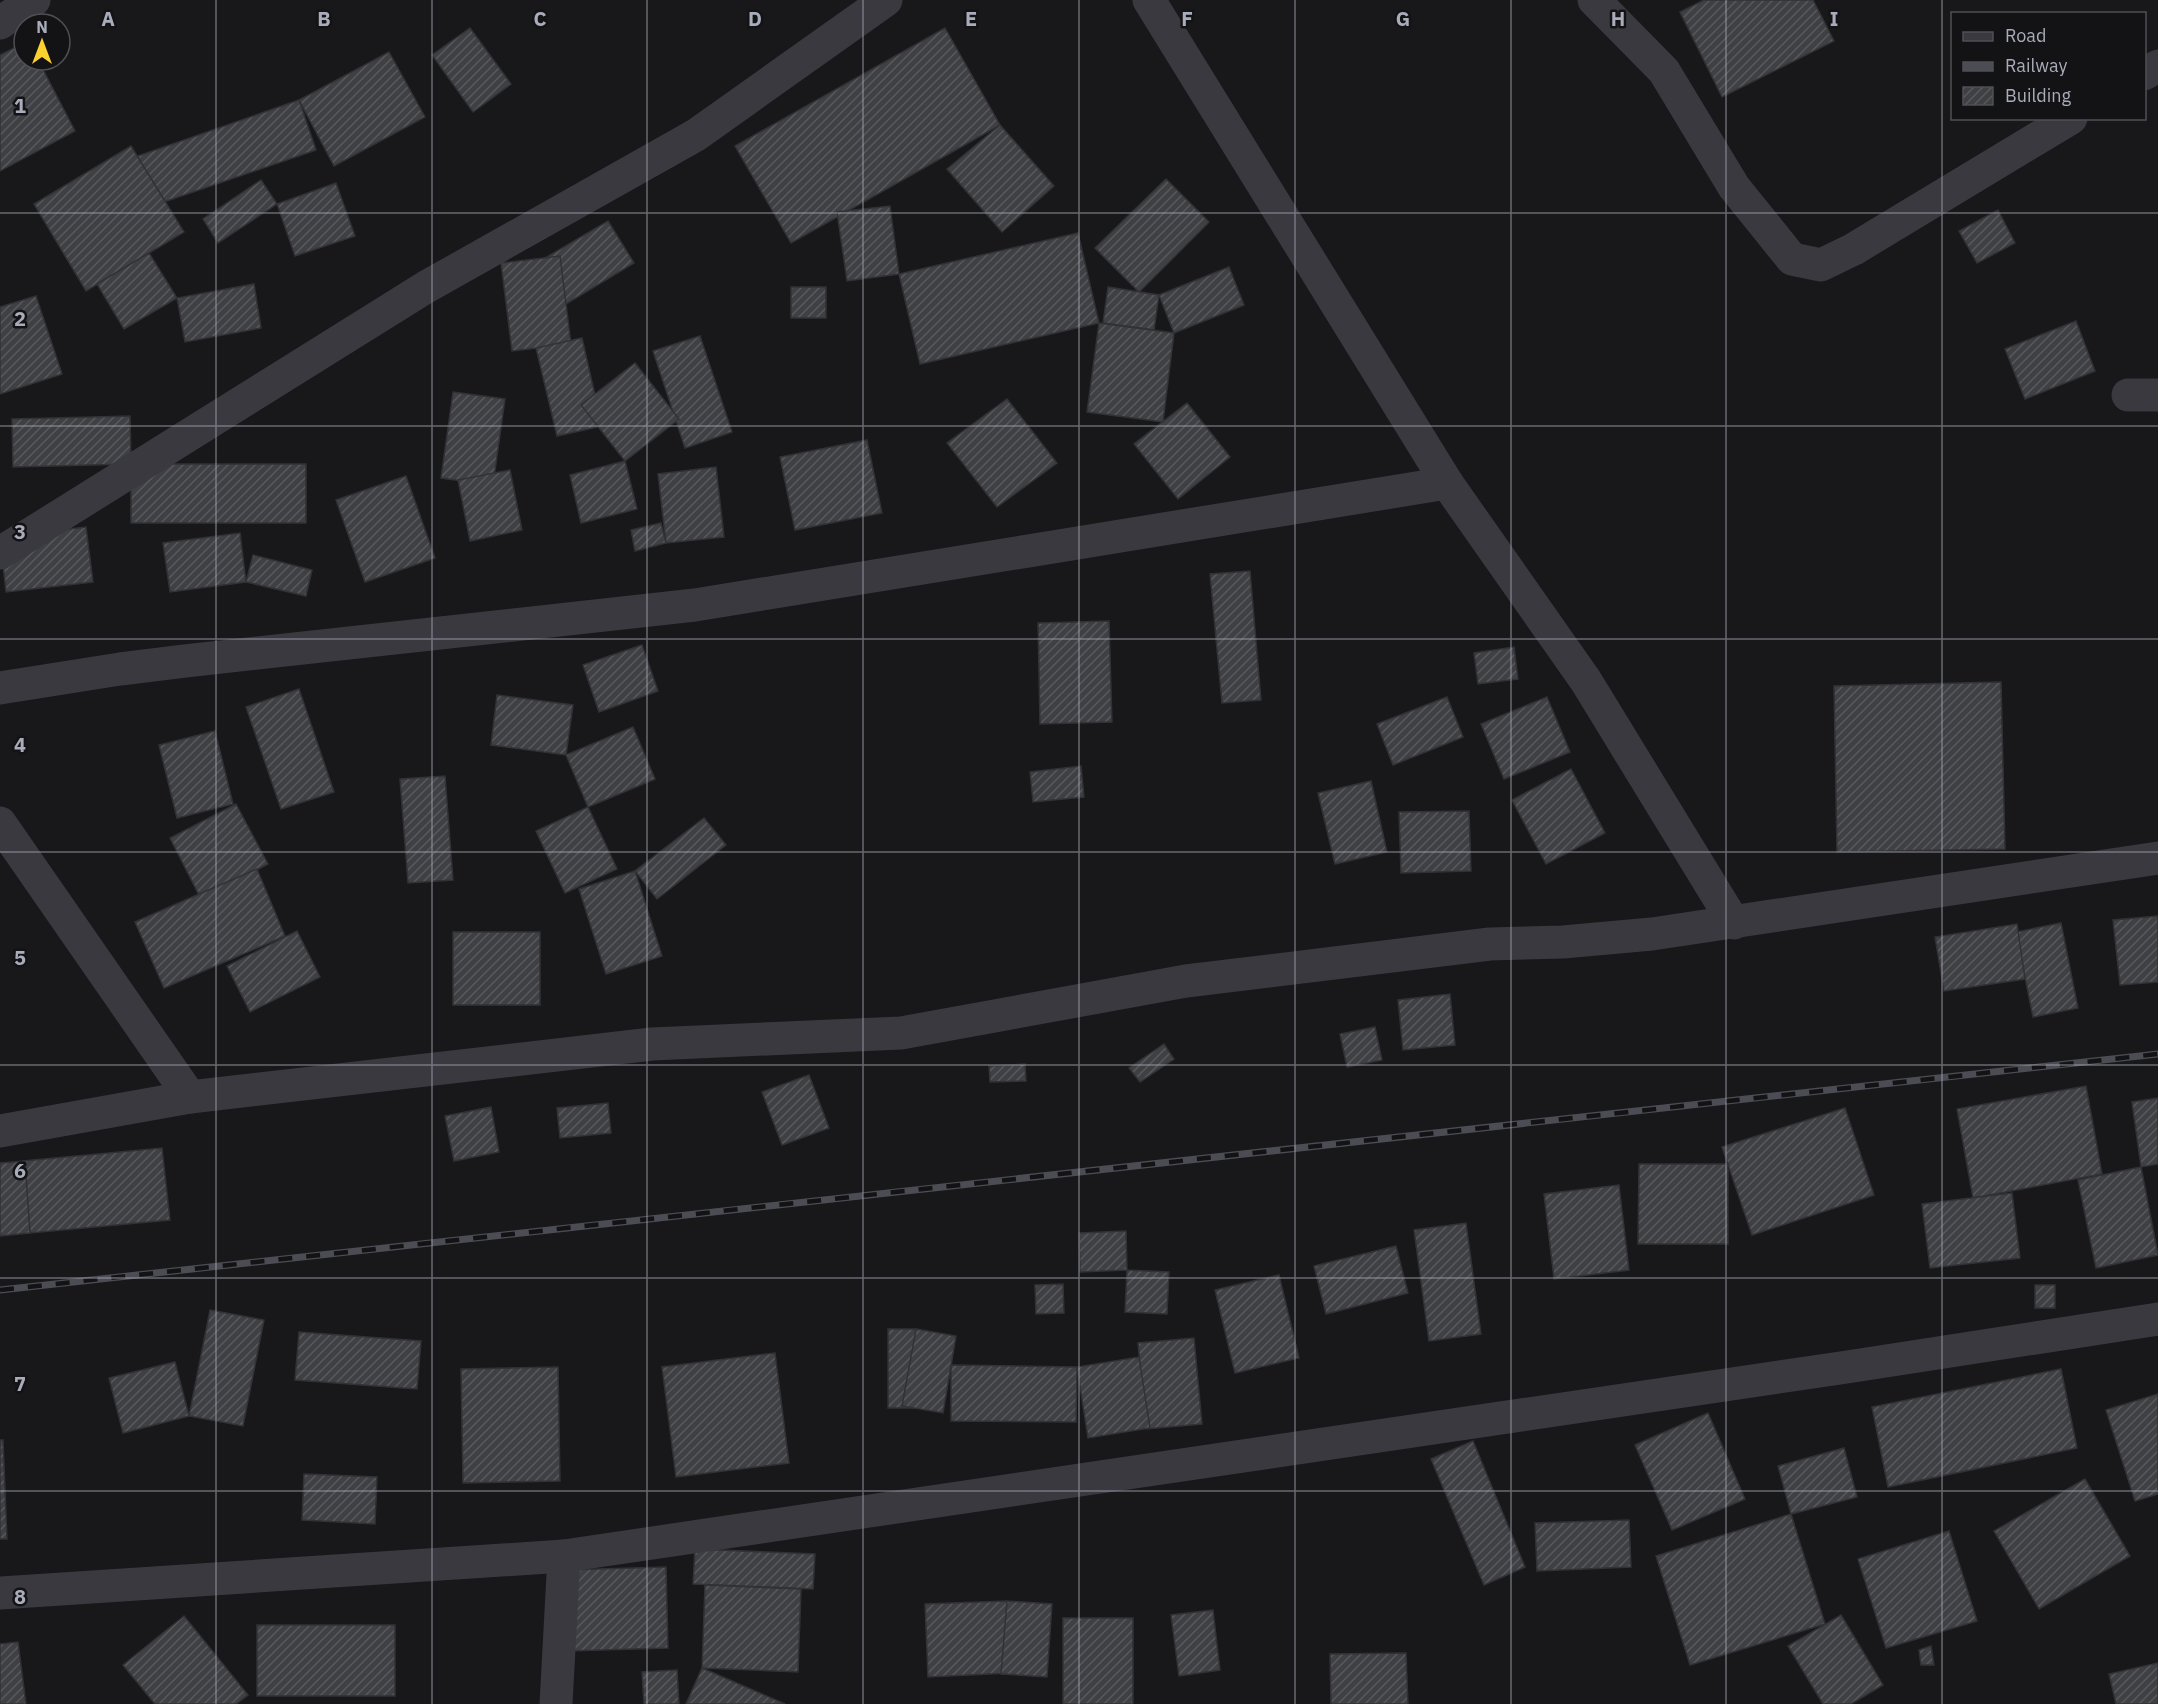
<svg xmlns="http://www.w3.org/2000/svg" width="2158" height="1704" viewBox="0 0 2158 1704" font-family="'IBM Plex Sans',sans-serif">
  <defs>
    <pattern id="building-hatch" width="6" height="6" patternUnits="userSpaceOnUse" patternTransform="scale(1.5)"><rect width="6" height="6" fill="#3f4044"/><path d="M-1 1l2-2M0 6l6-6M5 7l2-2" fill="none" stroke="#58595d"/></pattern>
  </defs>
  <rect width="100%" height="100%" fill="#18181a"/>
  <!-- building -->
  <g fill="url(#building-hatch)" stroke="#323236" stroke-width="1.5">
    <polygon points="1704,0 1813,0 1834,41 1722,97 1680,12"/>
    <polygon points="470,28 511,84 473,112 432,55"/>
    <polygon points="945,28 1000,125 791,243 735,146"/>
    <polygon points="24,43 24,60 38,60 75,131 0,171 0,55"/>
    <polygon points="389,52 425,117 334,166 299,100"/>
    <polygon points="299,100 316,150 155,205 138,156"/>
    <polygon points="1000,125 1054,186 1002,232 947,169"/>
    <polygon points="131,146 184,232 86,291 34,204"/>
    <polygon points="1166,179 1209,222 1139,292 1095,248"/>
    <polygon points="261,180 277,204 218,243 203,219"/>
    <polygon points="336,183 355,236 295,256 277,204"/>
    <polygon points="890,206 899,274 847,281 837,212"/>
    <polygon points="1998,210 2015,243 1977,263 1959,231"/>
    <polygon points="608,221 634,263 566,304 540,261"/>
    <polygon points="1078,233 1099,323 920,364 899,274"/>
    <polygon points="149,253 177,298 124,329 97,284"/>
    <polygon points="560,256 571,344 512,351 501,263"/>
    <polygon points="1229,267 1244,305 1174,333 1159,295"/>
    <polygon points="254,284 261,328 185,342 177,298"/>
    <rect x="791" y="287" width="35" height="31"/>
    <polygon points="1108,287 1159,295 1154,330 1103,323"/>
    <polygon points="36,296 62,374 0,394 0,307"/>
    <polygon points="2076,321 2095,371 2025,399 2005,349"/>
    <polygon points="1099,323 1174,333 1163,422 1087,412"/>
    <polygon points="700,336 732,432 685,448 653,351"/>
    <polygon points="582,338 602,426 557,436 536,348"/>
    <polygon points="635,363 679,419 625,461 581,405"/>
    <polygon points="453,392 505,399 493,485 441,478"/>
    <polygon points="1007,399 1057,463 997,507 947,443"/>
    <polygon points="1187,403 1230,457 1178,499 1134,444"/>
    <polygon points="130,416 131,464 13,467 12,419"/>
    <polygon points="867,440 882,513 795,530 780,457"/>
    <polygon points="625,461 637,509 581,523 570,475"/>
    <rect x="131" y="464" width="175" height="59"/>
    <polygon points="716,467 724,537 666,543 658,474"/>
    <polygon points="510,470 522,530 470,541 458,480"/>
    <polygon points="406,476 435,558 365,582 336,500"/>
    <polygon points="661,523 666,543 635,551 631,530"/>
    <polygon points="86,527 93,582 6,592 0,537"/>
    <polygon points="240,533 246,582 170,592 163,543"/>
    <polygon points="253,555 312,570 306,596 246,582"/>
    <polygon points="1250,571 1261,700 1222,703 1210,574"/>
    <polygon points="1109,621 1112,722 1040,724 1038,623"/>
    <polygon points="642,645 658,691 599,712 583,665"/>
    <polygon points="1514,647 1518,679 1478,684 1474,653"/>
    <polygon points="2001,682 2005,849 1837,852 1834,686"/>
    <polygon points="299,689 334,792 281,809 246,707"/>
    <polygon points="497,695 573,705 566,755 491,745"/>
    <polygon points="1447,697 1463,737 1393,765 1377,724"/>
    <polygon points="1547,697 1570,752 1504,779 1481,724"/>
    <polygon points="633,727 655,779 588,807 566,755"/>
    <polygon points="215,731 233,804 177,818 159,745"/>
    <polygon points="1081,766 1084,797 1033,802 1030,772"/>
    <polygon points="1571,769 1605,833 1546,864 1512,800"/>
    <polygon points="445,776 453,880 408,883 400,779"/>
    <polygon points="1371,781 1387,852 1335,864 1318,793"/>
    <polygon points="236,804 268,864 201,899 170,838"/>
    <polygon points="588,807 617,869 565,893 536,831"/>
    <polygon points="1469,811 1471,871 1401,873 1399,812"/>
    <polygon points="704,818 726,845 657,899 635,871"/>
    <polygon points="257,869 285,936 164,988 135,922"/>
    <polygon points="635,871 662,956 606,974 579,889"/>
    <polygon points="2158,916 2158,982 2120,985 2113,920"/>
    <polygon points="2061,923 2078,1008 2033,1017 2016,932"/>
    <polygon points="2017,924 2025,979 1944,991 1935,937"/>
    <polygon points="297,931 320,977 250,1012 227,966"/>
    <rect x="453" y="932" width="87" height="73"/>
    <polygon points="1450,994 1455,1045 1403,1050 1398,1000"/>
    <polygon points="1375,1027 1382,1060 1347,1067 1340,1034"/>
    <polygon points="1164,1044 1174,1059 1140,1082 1129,1068"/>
    <polygon points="1025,1064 1026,1081 990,1082 989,1066"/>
    <polygon points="809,1075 829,1128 782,1145 762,1092"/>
    <polygon points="2086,1086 2102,1174 1973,1198 1957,1109"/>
    <polygon points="2158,1098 2158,1164 2141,1167 2132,1102"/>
    <polygon points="608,1103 611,1133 560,1138 557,1108"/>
    <polygon points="491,1107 499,1152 454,1161 445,1116"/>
    <polygon points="1845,1108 1874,1195 1752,1235 1722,1147"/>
    <polygon points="162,1148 170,1220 30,1233 23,1161"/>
    <polygon points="25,1161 30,1233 0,1236 0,1163"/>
    <polygon points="1639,1164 1728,1164 1728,1244 1638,1244"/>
    <polygon points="2141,1167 2158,1255 2096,1268 2078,1180"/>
    <polygon points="1619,1185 1629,1270 1554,1279 1544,1194"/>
    <polygon points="2012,1193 2020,1258 1930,1268 1922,1204"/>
    <polygon points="1466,1223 1481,1334 1429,1341 1414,1230"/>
    <polygon points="1126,1231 1127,1270 1080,1272 1079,1233"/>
    <polygon points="1396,1246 1408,1293 1326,1314 1314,1266"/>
    <polygon points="1127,1270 1169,1272 1167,1314 1125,1312"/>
    <polygon points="1279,1275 1299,1358 1235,1373 1215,1290"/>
    <polygon points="1063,1284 1064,1313 1036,1314 1035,1285"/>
    <rect x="2035" y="1285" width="20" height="23"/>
    <polygon points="210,1310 264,1320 243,1426 189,1416"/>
    <rect x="888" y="1329" width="28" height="79"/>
    <polygon points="916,1329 956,1336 943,1413 902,1406"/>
    <polygon points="299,1332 421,1341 417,1389 295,1380"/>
    <polygon points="1194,1338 1202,1424 1146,1429 1138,1343"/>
    <polygon points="775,1353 789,1463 676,1477 662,1367"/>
    <polygon points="1139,1357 1150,1428 1088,1438 1077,1367"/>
    <polygon points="175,1362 189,1416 123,1433 109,1378"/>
    <polygon points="951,1365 1077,1367 1076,1422 951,1421"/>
    <polygon points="558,1367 560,1481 463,1483 461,1369"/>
    <polygon points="2061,1369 2077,1448 1888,1487 1872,1407"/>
    <polygon points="2158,1394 2158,1494 2135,1501 2106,1410"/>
    <polygon points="1708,1413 1745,1499 1672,1530 1635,1445"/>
    <polygon points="0,1440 3,1440 7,1539 0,1539"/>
    <polygon points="1473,1441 1525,1567 1484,1585 1431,1459"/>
    <polygon points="1844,1448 1857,1497 1791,1514 1778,1466"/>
    <polygon points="304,1474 377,1477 375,1524 302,1520"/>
    <polygon points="2085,1479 2130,1556 2039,1609 1994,1531"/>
    <polygon points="1791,1514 1825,1624 1690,1665 1656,1556"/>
    <polygon points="1629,1520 1631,1567 1537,1571 1535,1523"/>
    <polygon points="1949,1531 1977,1621 1886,1648 1858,1559"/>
    <polygon points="695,1549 815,1554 813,1589 693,1584"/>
    <polygon points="666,1567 668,1648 568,1651 565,1570"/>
    <polygon points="705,1585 801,1589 798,1672 702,1668"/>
    <polygon points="1007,1601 1010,1673 928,1677 925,1604"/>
    <polygon points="1007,1601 1052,1604 1047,1677 1001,1674"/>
    <polygon points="1213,1610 1220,1670 1179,1676 1171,1615"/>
    <polygon points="1841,1615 1883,1685 1851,1704 1823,1704 1788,1646"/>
    <polygon points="184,1616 248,1695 236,1704 155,1704 123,1665"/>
    <rect x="1063" y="1618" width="70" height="86"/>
    <rect x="257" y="1625" width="138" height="71"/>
    <polygon points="18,1642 26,1704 0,1704 0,1644"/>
    <polygon points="1931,1646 1934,1665 1921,1665 1919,1650"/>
    <polygon points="1406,1653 1408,1704 1331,1704 1330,1654"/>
    <polygon points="2158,1663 2158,1704 2116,1704 2109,1674"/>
    <polygon points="702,1668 785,1704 686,1704"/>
    <polygon points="677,1670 679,1704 644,1704 642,1672"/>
  </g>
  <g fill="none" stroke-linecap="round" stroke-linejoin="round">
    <!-- minor -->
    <g stroke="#39393f" stroke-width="33">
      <polyline points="1149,0 1447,483 1586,681 1734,923"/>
      <polyline points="1594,0 1664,71 1734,187 1792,259 1821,265 1854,249 2071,118"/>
      <polyline points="0,23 34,0"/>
      <polyline points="2144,74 2158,66"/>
      <polyline points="2128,395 2158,395"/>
      <polyline points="0,553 426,287 696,135 886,0"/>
      <polyline points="0,688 120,669 185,661 695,605 1447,483"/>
      <polyline points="0,823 190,1097"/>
      <polyline points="0,1131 190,1097 652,1044 901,1033 1186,981 1490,944 1563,942 1652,934 2158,858"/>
      <polyline points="0,1593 564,1556 1847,1367 2158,1319"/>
      <polyline points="556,1704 564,1556"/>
    </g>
    <!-- rail casing -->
    <g stroke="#4c4d54" stroke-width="7">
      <polyline id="rail" points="0,1290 2158,1054"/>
    </g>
    <!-- rail -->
    <use href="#rail" stroke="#131315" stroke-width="4.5" stroke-dasharray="14" stroke-linecap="butt"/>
  </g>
  <!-- grid -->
  <path fill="none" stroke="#a9acba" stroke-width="1.5" stroke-opacity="0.55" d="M216 0V1704M432 0V1704M647 0V1704M863 0V1704M1079 0V1704M1295 0V1704M1511 0V1704M1726 0V1704M1942 0V1704M0 213H2158M0 426H2158M0 639H2158M0 852H2158M0 1065H2158M0 1278H2158M0 1491H2158"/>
  <g font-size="20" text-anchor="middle" font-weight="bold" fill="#a9acba" stroke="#131315" stroke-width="5" stroke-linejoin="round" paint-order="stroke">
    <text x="108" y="26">A</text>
    <text x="324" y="26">B</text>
    <text x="540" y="26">C</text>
    <text x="755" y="26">D</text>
    <text x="971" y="26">E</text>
    <text x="1187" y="26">F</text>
    <text x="1403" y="26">G</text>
    <text x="1618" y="26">H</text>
    <text x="1834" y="26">I</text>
    <text x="20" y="113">1</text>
    <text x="20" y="326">2</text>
    <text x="20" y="539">3</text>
    <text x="20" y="752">4</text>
    <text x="20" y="965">5</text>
    <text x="20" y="1178">6</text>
    <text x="20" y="1391">7</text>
    <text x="20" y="1604">8</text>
  </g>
  <!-- legend -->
  <rect x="1951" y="12" width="195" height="108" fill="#131315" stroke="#4f5057" stroke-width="1.5"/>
  <rect x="1963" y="32" width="30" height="9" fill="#39393f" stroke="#4f5057" stroke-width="1.5"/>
  <text x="2005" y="42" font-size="18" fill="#a9acba">Road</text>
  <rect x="1963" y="62" width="30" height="9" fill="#4c4d54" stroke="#4f5057" stroke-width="1.5"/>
  <text x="2005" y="72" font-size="18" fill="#a9acba">Railway</text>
  <rect x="1963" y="87" width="30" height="18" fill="url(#building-hatch)" stroke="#4f5057" stroke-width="1.5"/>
  <text x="2005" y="102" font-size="18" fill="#a9acba">Building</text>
  <!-- north arrow -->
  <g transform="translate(42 42)"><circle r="28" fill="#131315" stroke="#4f5057" stroke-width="1.5"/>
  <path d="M0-4.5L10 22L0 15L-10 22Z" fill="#fbd12f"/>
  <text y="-9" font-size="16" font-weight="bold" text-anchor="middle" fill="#a9acba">N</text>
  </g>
</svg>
